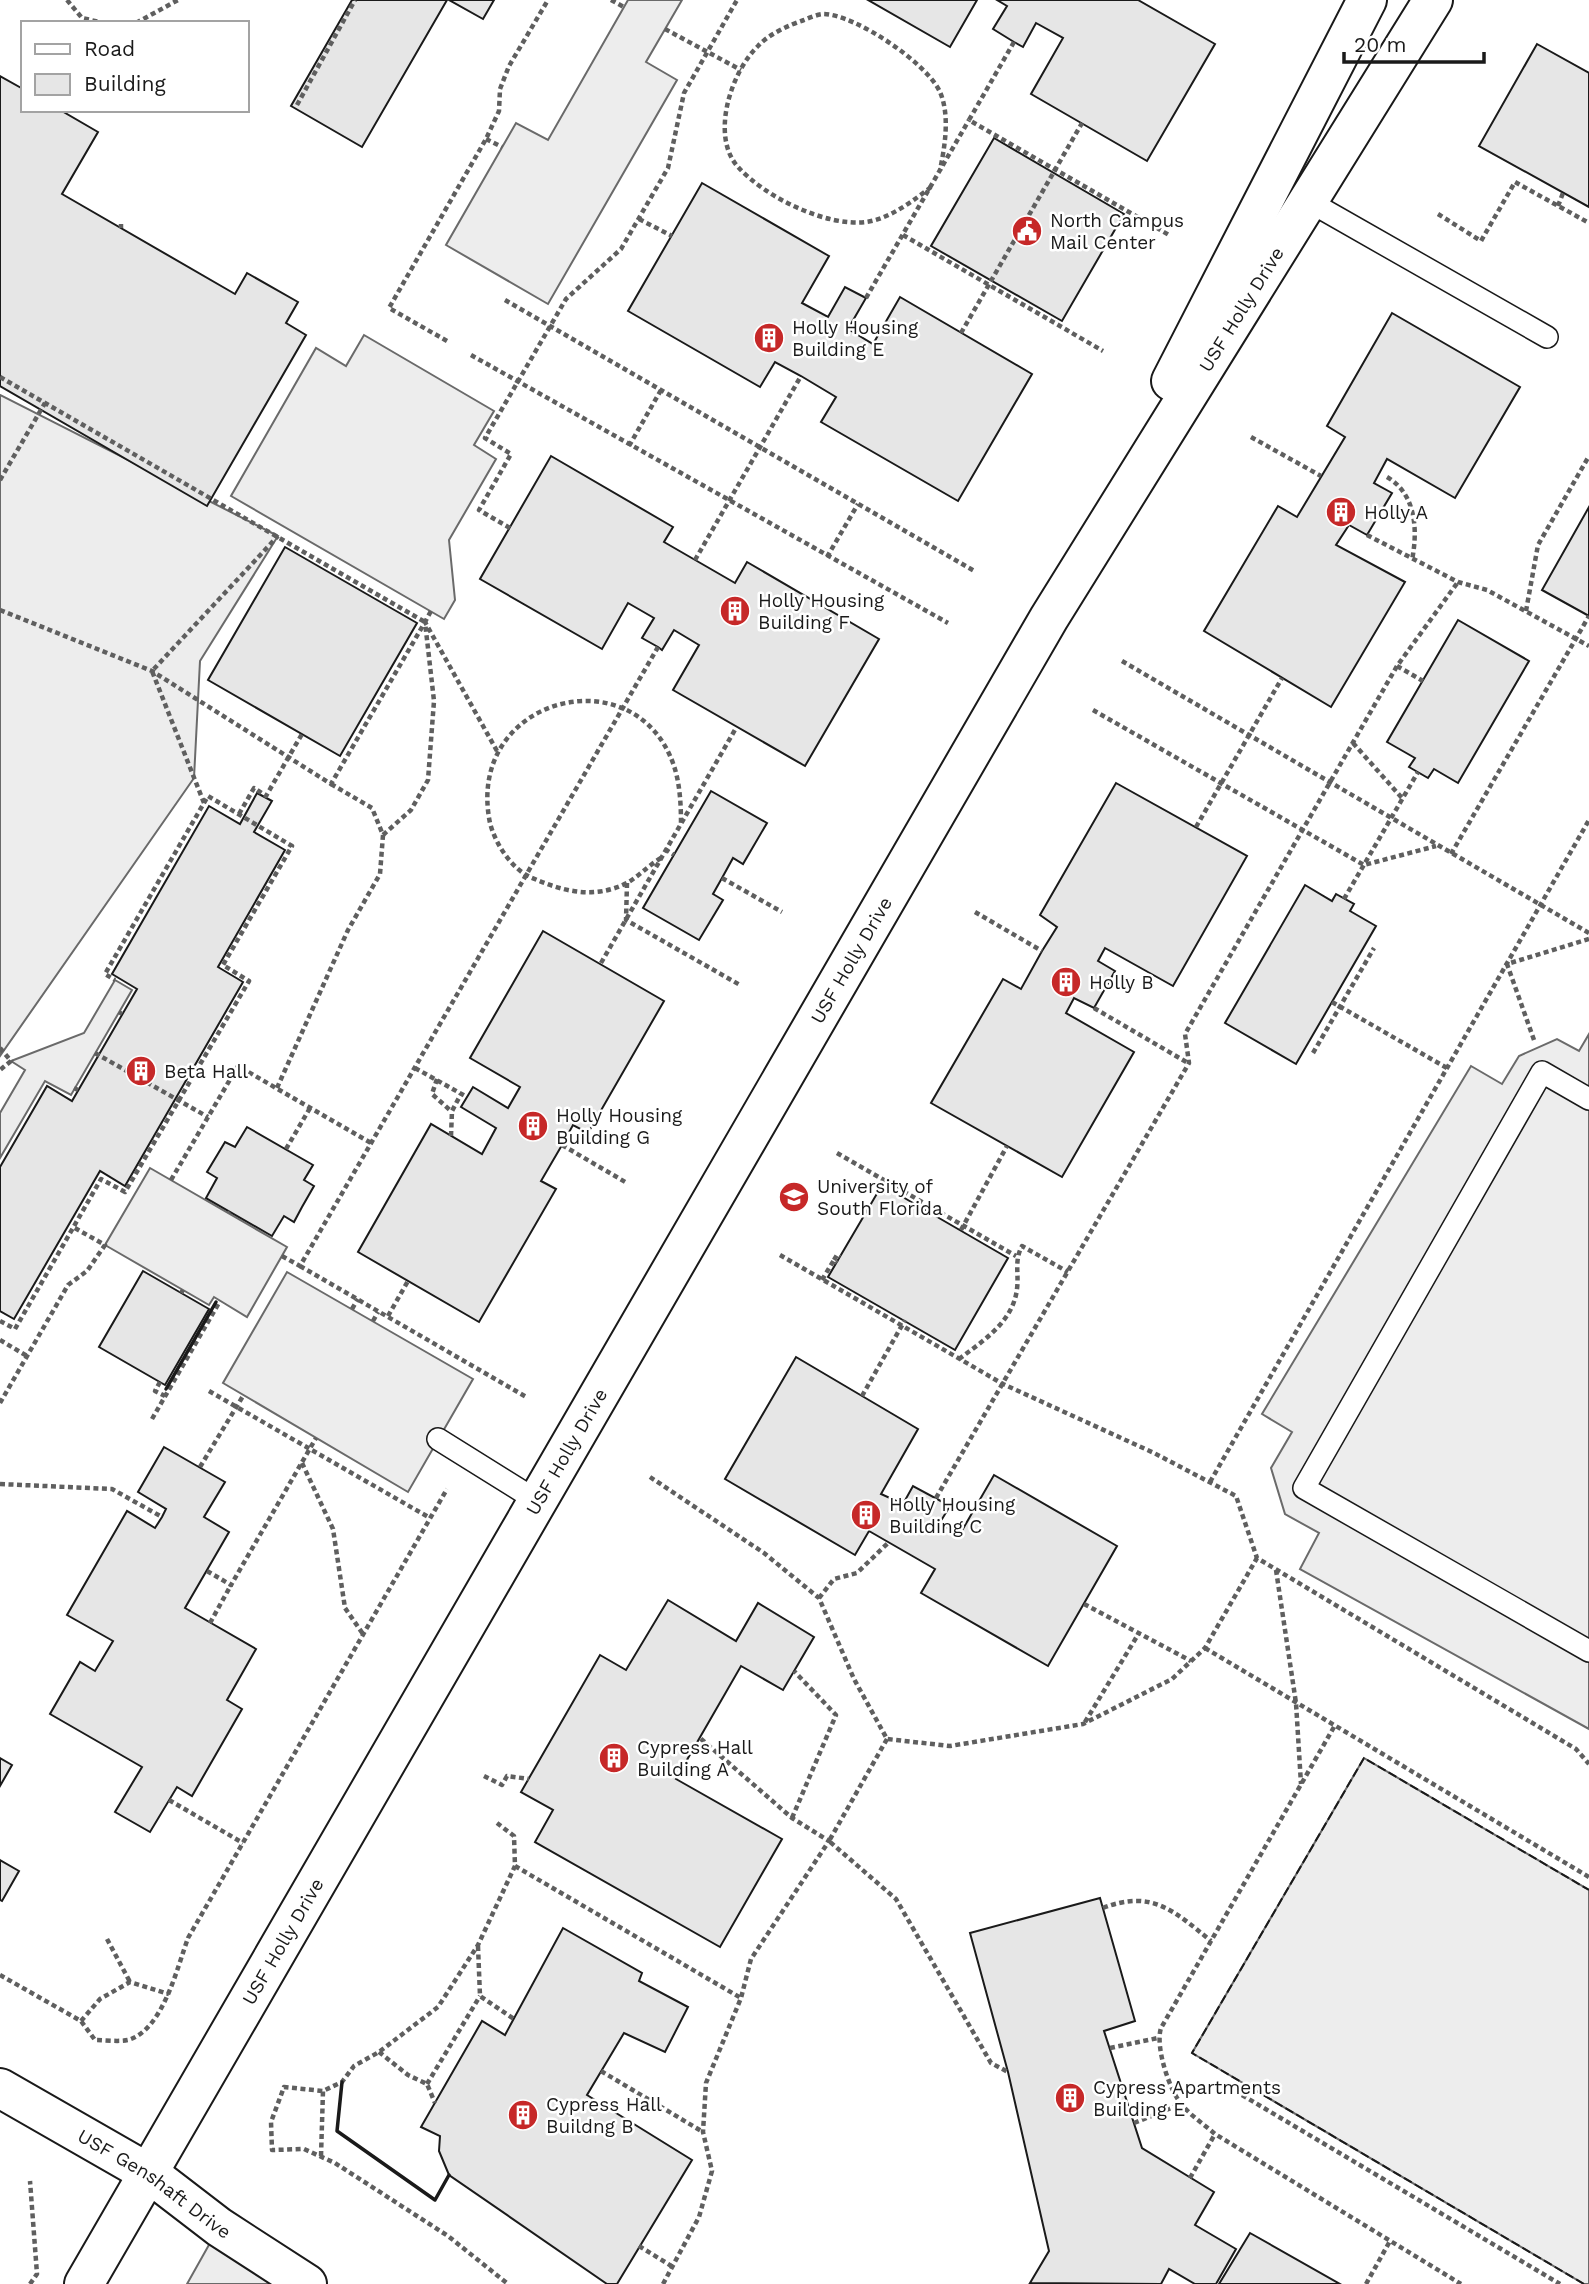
<svg xmlns="http://www.w3.org/2000/svg" width="1589" height="2284" viewBox="0 0 1589 2284" font-family="'Work Sans',sans-serif">
  <rect width="100%" height="100%" fill="#fff"/>
  <!-- built -->
  <g fill="#ededed" stroke="#6a6a6a" stroke-width="2">
    <polygon points="628,0 682,0 646,62 677,80 548,304 446,245 516,123 548,140"/>
    <polygon points="364,335 494,411 474,445 496,459 449,540 455,600 444,619 231,496 316,348 346,366"/>
    <polygon points="0,395 278,536 200,661 194,778 0,1056"/>
    <polygon points="115,980 132,990 71,1095 45,1081 0,1158 0,1113 25,1070 11,1061 84,1033"/>
    <polygon points="1589,1034 1589,1729 1300,1569 1319,1533 1285,1514 1271,1468 1292,1432 1262,1414 1471,1066 1502,1084 1519,1056 1557,1039 1579,1051"/>
    <polygon points="150,1168 287,1247 247,1317 214,1297 209,1305 105,1245"/>
    <polygon points="287,1272 473,1379 408,1492 223,1383"/>
    <polygon points="1364,1758 1589,1890 1589,2284 1584,2284 1192,2053"/>
    <polygon points="219,2227 296,2284 187,2284"/>
  </g>
  <!-- building -->
  <g fill="#e6e6e6" stroke="#1a1a1a" stroke-width="2">
    <polygon points="352,0 447,0 362,147 291,106"/>
    <polygon points="449,0 494,0 483,19"/>
    <polygon points="868,0 977,0 950,47"/>
    <polygon points="997,0 1138,0 1215,44 1147,161 1031,94 1063,38 1036,23 1023,47 1014,42 993,29 1007,6"/>
    <polygon points="1537,44 1589,73 1589,207 1479,146"/>
    <polygon points="0,76 23,89 23,110 60,110 98,132 62,194 235,294 247,273 298,302 286,323 306,335 207,506 0,386"/>
    <polygon points="994,138 1124,214 1062,321 931,246"/>
    <polygon points="702,183 829,256 802,303 828,317 845,287 866,298 848,329 873,344 900,297 1032,374 958,501 821,422 836,397 801,376 775,362 760,387 628,311"/>
    <polygon points="1392,313 1520,387 1455,498 1387,459 1374,483 1392,493 1367,535 1349,525 1336,545 1405,582 1331,707 1204,631 1278,506 1297,517 1345,437 1327,426"/>
    <polygon points="551,456 673,527 664,542 735,583 747,562 879,639 805,766 673,690 699,645 674,630 662,650 658,647 642,638 654,618 628,603 602,649 480,579"/>
    <polygon points="1589,507 1589,616 1542,590"/>
    <polygon points="285,547 417,623 340,756 208,680"/>
    <polygon points="1458,620 1529,661 1458,783 1434,769 1428,778 1409,767 1415,758 1387,742"/>
    <polygon points="1116,783 1247,856 1173,986 1105,948 1098,961 1115,971 1094,1008 1074,998 1066,1013 1134,1052 1062,1177 931,1103 1003,979 1021,989 1042,951 1057,927 1040,915"/>
    <polygon points="711,791 767,823 743,864 733,858 722,878 713,894 723,900 699,940 643,908"/>
    <polygon points="257,793 272,801 254,832 285,850 218,967 243,982 125,1186 100,1171 14,1319 0,1311 0,1167 47,1086 72,1101 137,989 112,974 209,806 240,824"/>
    <polygon points="1305,885 1332,901 1336,894 1354,904 1350,911 1376,926 1296,1064 1225,1023"/>
    <polygon points="543,931 664,1001 588,1133 573,1125 562,1145 541,1181 556,1189 479,1322 358,1252 431,1124 482,1154 496,1128 461,1107 473,1087 508,1108 520,1087 470,1058"/>
    <polygon points="247,1127 313,1165 304,1180 314,1186 302,1207 294,1222 284,1216 272,1236 206,1198 217,1178 207,1172 225,1142 235,1147"/>
    <polygon points="882,1185 1008,1258 955,1350 828,1277"/>
    <polygon points="143,1271 209,1309 165,1385 99,1347"/>
    <polygon points="796,1357 918,1429 881,1494 903,1504 913,1486 950,1506 939,1524 960,1534 994,1475 1117,1546 1048,1666 921,1593 935,1569 869,1531 855,1555 725,1479"/>
    <polygon points="164,1447 225,1482 204,1517 229,1532 185,1608 256,1649 227,1700 242,1709 192,1796 177,1787 150,1832 115,1812 142,1767 50,1714 80,1662 95,1671 113,1641 67,1615 127,1511 155,1528 162,1517 166,1509 138,1492"/>
    <polygon points="668,1600 736,1641 758,1603 814,1637 783,1690 741,1666 676,1779 782,1839 720,1947 535,1842 553,1810 521,1792 600,1655 626,1670"/>
    <polygon points="0,1758 12,1765 0,1786"/>
    <polygon points="0,1860 19,1871 2,1901 0,1900"/>
    <polygon points="1100,1898 1135,2021 1104,2031 1142,2148 1214,2192 1195,2225 1236,2249 1216,2284 1195,2284 1169,2269 1161,2284 1030,2283 1049,2251 1008,2072 970,1933"/>
    <polygon points="563,1928 642,1973 639,1981 688,2007 665,2052 624,2033 587,2095 692,2160 617,2284 607,2284 449,2175 439,2151 440,2136 421,2127 482,2021 505,2035"/>
    <polygon points="1250,2233 1340,2284 1219,2284"/>
  </g>
  <g fill="none" stroke-linecap="round" stroke-linejoin="round">
    <!-- lane casing -->
    <g stroke="#1a1a1a" stroke-width="24">
      <g id="lane">
        <polyline points="1310,202 1547,337"/>
        <polyline points="1589,1099 1542,1072 1304,1488 1589,1651"/>
        <polyline points="438,1439 539,1502"/>
      </g>
    </g>
    <!-- street casing -->
    <g stroke="#1a1a1a" stroke-width="42">
      <g id="street">
        <path id="s1" d="M0 2088 150 2174 219 2227 307 2284"/>
      </g>
    </g>
    <!-- secondary casing -->
    <g stroke="#1a1a1a" stroke-width="42">
      <g id="secondary">
        <polyline points="1171,381 1367,0"/>
        <path id="s2" d="M84 2284 1049 618 1433 0"/>
      </g>
    </g>
    <!-- path -->
    <g stroke="#5f5f5f" stroke-width="4.5" stroke-dasharray="5 3.5" stroke-linecap="butt">
      <polyline points="67,0 82,18 104,23"/>
      <polyline points="611,0 624,7"/>
      <polyline points="136,23 178,0"/>
      <polyline points="665,29 741,70"/>
      <polyline points="1014,42 969,120 1169,235"/>
      <polyline points="297,105 355,0"/>
      <polyline points="486,139 502,147"/>
      <path d="M931 187C913 201 889 219 866 222 826 227 765 197 738 167 710 136 731 72 758 46 769 34 789 25 804 20 809 18 818 14 824 14 856 15 927 63 940 92 950 115 945 146 940 170"/>
      <polyline points="1558,206 1563,193"/>
      <polyline points="1438,214 1481,241 1515,182 1589,223"/>
      <polyline points="639,219 672,236"/>
      <polyline points="121,228 121,224"/>
      <polyline points="903,235 1103,351"/>
      <polyline points="866,298 969,120"/>
      <polyline points="505,300 976,572"/>
      <polyline points="961,333 1082,123"/>
      <polyline points="447,341 389,308 486,139 499,111 500,89 509,66 548,0"/>
      <polyline points="471,355 948,623"/>
      <polyline points="0,377 425,622"/>
      <polyline points="1251,437 1321,476"/>
      <polyline points="629,446 661,390"/>
      <path d="M1387 477C1416 494 1418 530 1412 560"/>
      <polyline points="0,480 45,403"/>
      <polyline points="510,528 479,510 511,454 485,438 566,299 621,249 668,168 684,93 737,0"/>
      <polyline points="1367,535 1458,582 1487,590 1589,646"/>
      <polyline points="827,557 858,504"/>
      <polyline points="695,560 801,376"/>
      <polyline points="0,610 152,671 331,784 425,622 497,751"/>
      <polyline points="1526,611 1538,545 1589,456"/>
      <polyline points="1122,661 1589,933"/>
      <polyline points="1397,666 1423,681"/>
      <polyline points="1093,710 1364,865 1436,846"/>
      <polyline points="1353,743 1402,798"/>
      <polyline points="204,803 152,671 278,536"/>
      <polyline points="239,814 254,788 266,796 302,734"/>
      <polyline points="1196,827 1282,678"/>
      <polyline points="383,835 411,810 428,780 434,701 425,622 431,611"/>
      <polyline points="665,849 674,855"/>
      <polyline points="1451,854 1589,616"/>
      <path d="M661 858C649 865 639 876 627 883 593 900 562 891 530 877 511 868 495 843 490 823 464 697 636 653 674 766 680 784 681 805 681 824"/>
      <polyline points="722,878 782,912"/>
      <polyline points="627,883 626,920 740,985"/>
      <polyline points="1344,899 1418,772"/>
      <polyline points="975,912 1042,951"/>
      <polyline points="601,963 736,728"/>
      <polyline points="1332,1002 1447,1068"/>
      <polyline points="1094,1008 1188,1063"/>
      <polyline points="119,1012 122,1014"/>
      <polyline points="1534,1040 1507,964 1589,939"/>
      <polyline points="0,1048 11,1061 0,1070"/>
      <polyline points="95,1053 208,1117"/>
      <polyline points="1313,1053 1374,948"/>
      <polyline points="415,1068 467,1097"/>
      <polyline points="437,1079 432,1094 451,1111"/>
      <polyline points="74,1088 78,1090"/>
      <polyline points="277,1088 348,930 380,874 383,835 372,808 331,784"/>
      <polyline points="451,1136 452,1111 461,1094"/>
      <polyline points="562,1145 627,1183"/>
      <polyline points="286,1149 310,1108"/>
      <polyline points="837,1153 1016,1256"/>
      <polyline points="171,1180 238,1066 371,1143"/>
      <polyline points="229,1213 230,1212"/>
      <polyline points="961,1230 1007,1146"/>
      <polyline points="780,1255 1003,1384 1154,1453 1236,1496 1257,1558 1576,1749 1589,1764"/>
      <polyline points="282,1256 300,1266 658,647"/>
      <polyline points="834,1260 837,1255 840,1257"/>
      <polyline points="300,1266 528,1398"/>
      <polyline points="822,1280 834,1260 837,1263"/>
      <polyline points="181,1293 183,1290"/>
      <polyline points="352,1309 358,1299"/>
      <polyline points="388,1316 408,1281"/>
      <polyline points="0,1321 15,1329 101,1179 125,1192 249,981 223,965 292,846 208,796 105,974 115,980"/>
      <polyline points="373,1321 378,1312"/>
      <polyline points="0,1340 27,1356"/>
      <path d="M959 1359C983 1341 1013 1322 1017 1289 1019 1273 1014 1261 1022 1246L1068 1272"/>
      <polyline points="160,1382 155,1391 165,1396"/>
      <polyline points="209,1391 430,1518"/>
      <polyline points="862,1396 905,1320"/>
      <polyline points="0,1403 68,1285 87,1271 105,1245 73,1227"/>
      <polyline points="152,1419 220,1301"/>
      <polyline points="302,1463 333,1529 345,1608 363,1634"/>
      <polyline points="200,1467 243,1396"/>
      <polyline points="650,1477 764,1553 819,1598 854,1679 887,1739 950,1746 1083,1724 1172,1679 1205,1648 1257,1558"/>
      <polyline points="1210,1482 1589,820"/>
      <polyline points="0,1484 112,1489 162,1517"/>
      <polyline points="936,1498 1189,1063 1185,1034 1397,666 1458,582"/>
      <polyline points="1276,1570 1296,1703 1301,1784"/>
      <polyline points="207,1571 231,1585 316,1438"/>
      <polyline points="819,1598 834,1579 857,1573 889,1542"/>
      <polyline points="1084,1604 1191,1661"/>
      <polyline points="210,1623 231,1585"/>
      <polyline points="1205,1648 1589,1877"/>
      <polyline points="1085,1722 1139,1633"/>
      <path d="M1334 1727 1161 2028C1155 2046 1169 2090 1182 2105 1191 2116 1205 2125 1215 2134L1461 2284"/>
      <polyline points="887,1739 829,1841 896,1899 991,2063 1008,2072"/>
      <polyline points="484,1776 502,1785 507,1776 529,1779"/>
      <polyline points="169,1800 243,1843"/>
      <polyline points="792,1818 836,1715 794,1671"/>
      <polyline points="497,1823 514,1836 515,1866 478,1945 438,2007 379,2052 354,2066 342,2082 323,2091 284,2087 271,2122 272,2150 304,2149 335,2163 448,2236 508,2284"/>
      <polyline points="515,1866 741,1998"/>
      <path d="M1103 1908C1152 1889 1174 1911 1211 1941"/>
      <polyline points="107,1939 130,1982"/>
      <polyline points="478,1946 480,1996 514,2019"/>
      <path d="M0 1975 81 2021 95 2040C105 2040 118 2042 128 2040 163 2030 177 1968 188 1938L447 1489"/>
      <polyline points="81,2021 100,1999 130,1982 169,1994"/>
      <polyline points="1110,2048 1158,2038"/>
      <polyline points="379,2052 408,2075 427,2084 435,2103"/>
      <polyline points="601,2071 703,2132"/>
      <polyline points="427,2084 480,1996"/>
      <polyline points="1242,2095 1560,2284"/>
      <polyline points="1134,2123 1181,2104"/>
      <polyline points="321,2156 323,2091"/>
      <polyline points="1190,2178 1215,2134"/>
      <polyline points="639,2246 673,2267"/>
      <polyline points="30,2284 37,2274 30,2181"/>
      <polyline points="663,2284 699,2217 712,2171 703,2132 706,2083 741,1998 751,1959 829,1841 792,1818 700,1738"/>
      <polyline points="1366,2284 1390,2241"/>
    </g>
    <!-- lane -->
    <use href="#lane" stroke="#fff" stroke-width="21"/>
    <!-- street -->
    <use href="#street" stroke="#fff" stroke-width="38"/>
    <!-- secondary -->
    <use href="#secondary" stroke="#fff" stroke-width="38"/>
    <!-- fence -->
    <polyline stroke="#1a1a1a" stroke-width="2" stroke-dasharray="9 3.5" stroke-linecap="butt" points="1584,2284 1192,2053 1364,1758 1589,1890"/>
    <!-- wall -->
    <g stroke="#1a1a1a" stroke-width="3.5">
      <polyline points="166,1389 216,1302"/>
      <polyline points="342,2082 337,2131 435,2200 449,2175"/>
    </g>
  </g>
  <!-- icons -->
  <defs>
    <g id="civic-disc" transform="scale(1.575)"><circle r="9.5" fill="#c62828" stroke="#fff"/><path d="M-.6-6.5H3V-4.5H.6V-3L4-1V1h2V6H-6V1h2V-1L-.6-3ZM-1.2 2.5V6h2.4V2.5Z" fill="#fff"/></g>
    <g id="building-disc" transform="scale(1.575)"><circle r="9.5" fill="#c62828" stroke="#fff"/><path d="M-4-6H4V6H1V3H-1V6H-4ZM-2.5-4.3h1.7v1.8h-1.7ZM.8-4.3h1.7v1.8H.8ZM-2.5-1h1.7V.8h-1.7ZM.8-1h1.7V.8H.8Z" fill="#fff"/></g>
    <g id="university-disc" transform="scale(1.575)"><circle r="9.5" fill="#c62828" stroke="#fff"/><path d="M0-5L7-2L0 1L-7-2ZM-4 1L0 2.5L4 1V4Q0 6-4 4Z" fill="#fff"/></g>
  </defs>
  <g fill-rule="evenodd">
    <use href="#civic-disc" x="1027" y="231"/>
    <use href="#building-disc" x="769" y="338"/>
    <use href="#building-disc" x="1341" y="512"/>
    <use href="#building-disc" x="735" y="611"/>
    <use href="#building-disc" x="1066" y="982"/>
    <use href="#building-disc" x="141" y="1071"/>
    <use href="#building-disc" x="533" y="1126"/>
    <use href="#university-disc" x="794" y="1197"/>
    <use href="#building-disc" x="866" y="1515"/>
    <use href="#building-disc" x="614" y="1758"/>
    <use href="#building-disc" x="1070" y="2098"/>
    <use href="#building-disc" x="523" y="2115"/>
  </g>
  <g text-anchor="middle" dominant-baseline="central" stroke-width="5" stroke-linejoin="round" paint-order="stroke">
    <!-- poi labels -->
    <g font-size="19" fill="#1a1a1a" stroke="#fff" text-anchor="start">
      <text x="1050" y="220">North Campus<tspan x="1050" dy="22">Mail Center</tspan></text>
      <text x="792" y="327">Holly Housing<tspan x="792" dy="22">Building E</tspan></text>
      <text x="1364" y="512">Holly A</text>
      <text x="758" y="600">Holly Housing<tspan x="758" dy="22">Building F</tspan></text>
      <text x="1089" y="982">Holly B</text>
      <text x="164" y="1071">Beta Hall</text>
      <text x="556" y="1115">Holly Housing<tspan x="556" dy="22">Building G</tspan></text>
      <text x="817" y="1186">University of<tspan x="817" dy="22">South Florida</tspan></text>
      <text x="889" y="1504">Holly Housing<tspan x="889" dy="22">Building C</tspan></text>
      <text x="637" y="1747">Cypress Hall<tspan x="637" dy="22">Building A</tspan></text>
      <text x="1093" y="2087">Cypress Apartments<tspan x="1093" dy="22">Building E</tspan></text>
      <text x="546" y="2104">Cypress Hall<tspan x="546" dy="22">Buildng B</tspan></text>
    </g>
    <!-- street labels -->
    <g font-size="19" fill="#1a1a1a" stroke="#fff">
      <text stroke="none"><textPath href="#s2" startOffset="2289">USF Holly Drive</textPath></text>
      <text stroke="none"><textPath href="#s2" startOffset="1530">USF Holly Drive</textPath></text>
      <text stroke="none"><textPath href="#s2" startOffset="962">USF Holly Drive</textPath></text>
      <text stroke="none"><textPath href="#s2" startOffset="396">USF Holly Drive</textPath></text>
      <text stroke="none"><textPath href="#s1" startOffset="182">USF Genshaft Drive</textPath></text>
    </g>
  </g>
  <!-- legend -->
  <rect x="21" y="21" width="228" height="91" fill="#ffffff" stroke="#a3a3a3" stroke-width="2"/>
  <rect x="35" y="44" width="35" height="10" fill="#ffffff" stroke="#a3a3a3" stroke-width="2"/>
  <text x="84" y="56" font-size="21" fill="#1a1a1a">Road</text>
  <rect x="35" y="74" width="35" height="21" fill="#e6e6e6" stroke="#a3a3a3" stroke-width="2"/>
  <text x="84" y="91" font-size="21" fill="#1a1a1a">Building</text>
  <!-- scale -->
  <path d="M1344 52v10h140v-10" fill="none" stroke="#1a1a1a" stroke-width="3.5"/>
  <text x="1354" y="52" font-size="21" fill="#1a1a1a" stroke="#ffffff" stroke-width="5" paint-order="stroke">20 m</text>
</svg>
